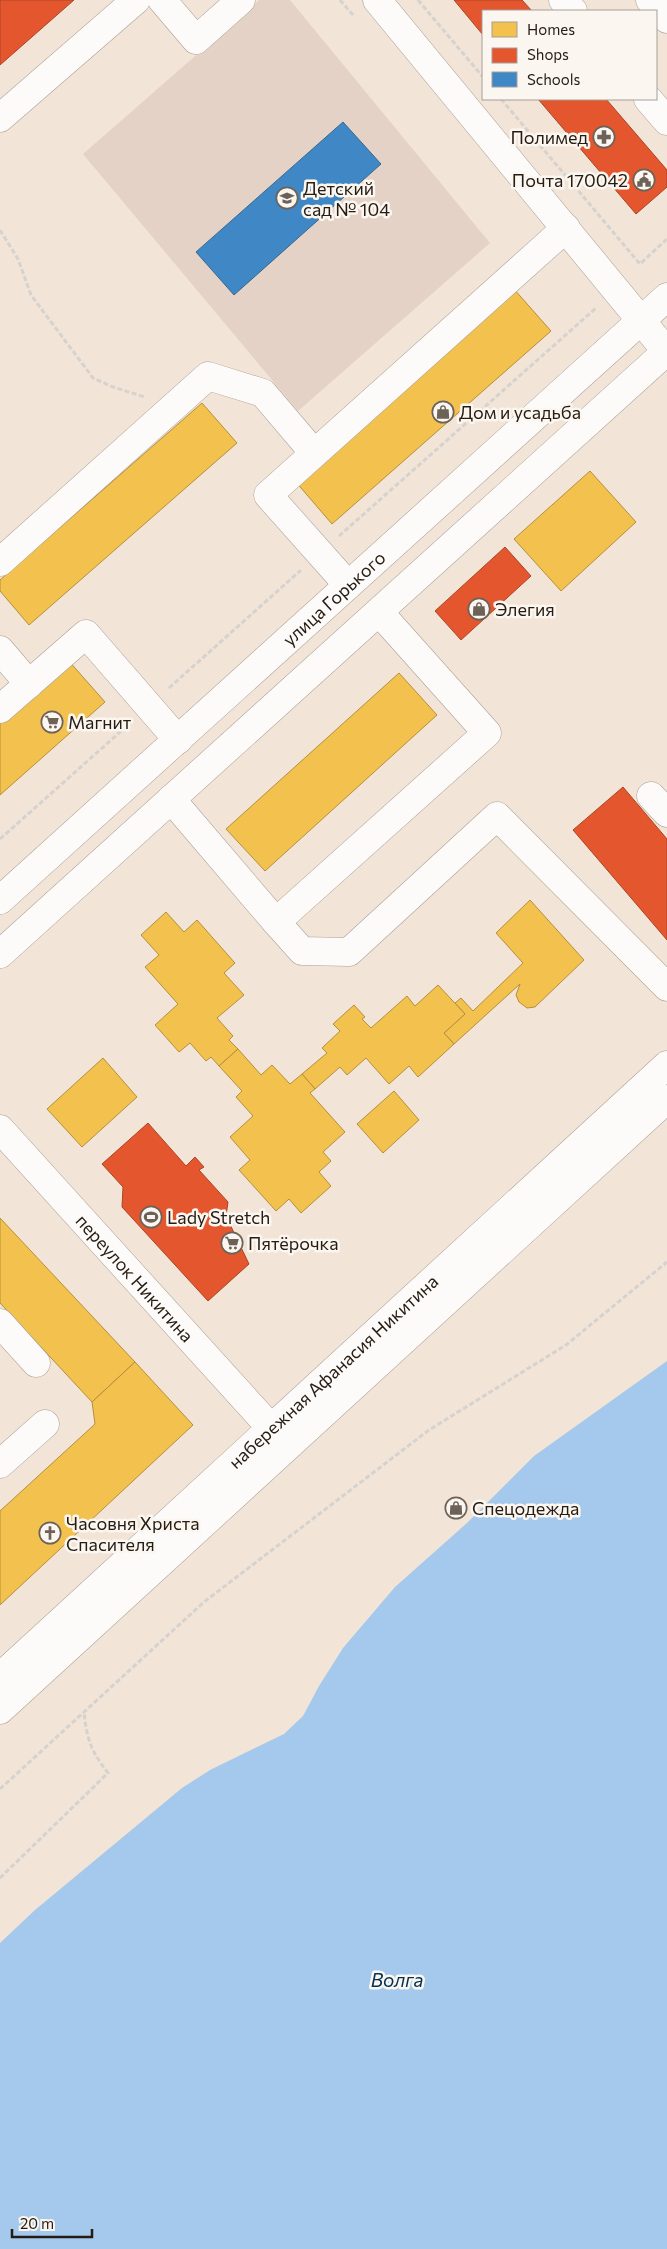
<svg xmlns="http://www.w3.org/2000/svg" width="667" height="2249" viewBox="0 0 667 2249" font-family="Commissioner,sans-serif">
  <rect width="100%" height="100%" fill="#f2e4d7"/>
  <!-- education -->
  <polygon fill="#e5d2c7" points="259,0 290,0 490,243 298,411 83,154"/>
  <!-- water -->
  <polygon fill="#a4c9ec" points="667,1361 667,2249 0,2249 0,1943 35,1910 182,1788 210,1770 284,1734 303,1716 319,1686 343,1648 395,1587 467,1523 534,1456"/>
  <!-- homes -->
  <g fill="#f2c14e" stroke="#b4903c">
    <polygon points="513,288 551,331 332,524 295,481"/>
    <polygon points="202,403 237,443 29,625 0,591 0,580"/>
    <polygon points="590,471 636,522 561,591 514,539"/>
    <polygon points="68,660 105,702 0,795 0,720"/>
    <polygon points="399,673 437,715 265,871 226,829"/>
    <polygon points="530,900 584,960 535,1007 527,1008 519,1002 516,995 520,984 454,1044 444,1033 465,1014 455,1003 461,998 473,1011 523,963 496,933"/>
    <polygon points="166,912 184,932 197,920 235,963 224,973 244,995 217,1018 233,1036 229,1040 238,1049 219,1066 211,1057 206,1061 190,1043 179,1052 155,1025 178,1004 145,967 159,955 141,935"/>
    <polygon points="438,985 465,1014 444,1033 454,1044 418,1077 409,1066 389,1084 366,1058 347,1075 340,1067 315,1089 302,1074 327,1053 322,1048 340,1031 333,1024 354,1005 365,1017 362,1019 371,1028 407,996 415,1006"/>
    <polygon points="238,1049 261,1075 272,1065 290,1084 302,1074 315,1089 310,1093 345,1132 323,1152 331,1161 319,1172 331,1186 301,1213 289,1199 276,1211 239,1170 250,1160 230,1137 253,1116 236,1097 242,1091 219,1066"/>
    <polygon points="103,1058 137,1097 82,1147 47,1109"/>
    <polygon points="394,1091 419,1120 383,1153 357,1124"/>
    <polygon points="0,1218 135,1362 92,1402 0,1303"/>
    <polygon points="135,1362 193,1425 0,1605 0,1511 95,1424 92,1402"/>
  </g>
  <!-- shops -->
  <g fill="#e4572e" stroke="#ab4526">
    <polygon points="0,0 74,0 0,65"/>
    <polygon points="454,0 522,0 532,11 483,11 483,35"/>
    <polygon points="538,99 606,99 667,170 667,187 636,214"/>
    <polygon points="505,547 531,576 461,640 435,611"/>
    <polygon points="623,787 667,839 667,940 573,830"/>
    <polygon points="148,1123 186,1166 195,1157 204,1167 199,1170 228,1202 226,1216 249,1264 208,1301 122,1207 123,1187 102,1164"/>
  </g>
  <!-- schools -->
  <polygon fill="#3f88c5" stroke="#376890" points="343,122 381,164 234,295 196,252"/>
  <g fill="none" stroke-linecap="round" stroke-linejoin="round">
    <!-- minor casing -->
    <g stroke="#aaa096" stroke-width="29">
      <g id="minor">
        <polyline points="162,0 196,40 241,0"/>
        <polyline points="377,0 667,352"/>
        <polyline points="563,0 573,11"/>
        <polyline points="650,0 667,19"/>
        <polyline points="648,99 667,121"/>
        <polyline points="0,118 136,0"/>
        <polyline points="0,562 208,376 263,393 314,453"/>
        <polyline points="348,585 268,495 566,228"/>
        <polyline points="0,650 29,684"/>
        <polyline points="0,709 86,634 178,740"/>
        <polyline points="651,796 667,813"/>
        <polyline points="171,799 276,922 487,733 379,612"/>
        <polyline points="276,922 302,951 349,952 497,816 667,987"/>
        <path id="s1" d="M0 1129 271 1428"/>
        <polyline points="0,1323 36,1363"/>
        <polyline points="0,1464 45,1424"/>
      </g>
    </g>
    <!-- major casing -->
    <g stroke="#aaa096" stroke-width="29">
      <g id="major">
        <path id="s2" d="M0 900 667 297"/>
        <polyline points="0,954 667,351"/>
        <path id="s3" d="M0 1677 667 1065"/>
        <polyline points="0,1710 667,1099"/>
      </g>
    </g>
    <!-- path -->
    <g stroke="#d6d2ce" stroke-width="3" stroke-dasharray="5 2.5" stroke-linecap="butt">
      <polyline points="340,0 353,15"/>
      <polyline points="418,0 483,77"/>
      <polyline points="501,99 640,264 667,239"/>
      <polyline points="0,230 18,259 31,295 93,378 113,387 145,397"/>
      <polyline points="339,536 596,308"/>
      <polyline points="169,688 301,570"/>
      <polyline points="0,839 129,724"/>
      <polyline points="0,1789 204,1602 429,1430 566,1345 667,1262"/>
      <path d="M0 1878 108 1773C91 1751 87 1740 84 1712"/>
    </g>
    <!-- minor -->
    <use href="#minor" stroke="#fdfbf9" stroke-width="28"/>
    <!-- major -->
    <use href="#major" stroke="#fdfbf9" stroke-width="28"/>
  </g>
  <!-- icons -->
  <defs>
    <g id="pharmacy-ring" transform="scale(1.125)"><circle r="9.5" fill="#fbf6f0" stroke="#6d6258" stroke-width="1.5"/><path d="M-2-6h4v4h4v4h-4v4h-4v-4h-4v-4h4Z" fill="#6d6258"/></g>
    <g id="civic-ring" transform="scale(1.125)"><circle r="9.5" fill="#fbf6f0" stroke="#6d6258" stroke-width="1.5"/><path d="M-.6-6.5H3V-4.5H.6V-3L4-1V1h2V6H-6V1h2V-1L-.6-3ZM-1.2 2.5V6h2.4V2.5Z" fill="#6d6258"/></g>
    <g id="school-ring" transform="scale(1.125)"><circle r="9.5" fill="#fbf6f0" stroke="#6d6258" stroke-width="1.5"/><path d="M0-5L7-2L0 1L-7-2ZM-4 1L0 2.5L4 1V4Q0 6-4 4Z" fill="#6d6258"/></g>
    <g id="shop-ring" transform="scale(1.125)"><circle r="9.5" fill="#fbf6f0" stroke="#6d6258" stroke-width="1.5"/><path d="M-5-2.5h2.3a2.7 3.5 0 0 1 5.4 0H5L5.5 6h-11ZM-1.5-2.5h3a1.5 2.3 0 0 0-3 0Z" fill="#6d6258"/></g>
    <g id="supermarket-ring" transform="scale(1.125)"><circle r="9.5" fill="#fbf6f0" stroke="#6d6258" stroke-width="1.5"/><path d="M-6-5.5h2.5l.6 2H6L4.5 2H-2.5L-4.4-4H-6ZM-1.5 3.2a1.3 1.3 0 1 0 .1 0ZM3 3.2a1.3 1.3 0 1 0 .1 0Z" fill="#6d6258"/></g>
    <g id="stadium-ring" transform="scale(1.125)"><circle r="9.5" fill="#fbf6f0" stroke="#6d6258" stroke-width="1.5"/><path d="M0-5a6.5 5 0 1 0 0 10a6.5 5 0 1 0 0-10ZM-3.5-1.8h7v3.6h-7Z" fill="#6d6258"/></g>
    <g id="church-ring" transform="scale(1.125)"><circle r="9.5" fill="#fbf6f0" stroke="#6d6258" stroke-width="1.5"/><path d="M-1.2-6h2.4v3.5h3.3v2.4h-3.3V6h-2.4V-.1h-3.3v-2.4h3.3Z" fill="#6d6258"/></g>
  </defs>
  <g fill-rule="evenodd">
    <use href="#pharmacy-ring" x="604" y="137"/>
    <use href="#civic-ring" x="644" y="180"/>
    <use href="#school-ring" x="287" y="198"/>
    <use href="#shop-ring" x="443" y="412"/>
    <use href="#shop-ring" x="479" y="609"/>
    <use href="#supermarket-ring" x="52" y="722"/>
    <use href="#stadium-ring" x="151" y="1217"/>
    <use href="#supermarket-ring" x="232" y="1243"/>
    <use href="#shop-ring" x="456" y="1508"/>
    <use href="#church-ring" x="50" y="1533"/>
  </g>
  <g text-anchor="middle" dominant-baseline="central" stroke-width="5" stroke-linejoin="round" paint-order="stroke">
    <!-- poi labels -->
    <g font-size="18" fill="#251c13" stroke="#fbf6f0" text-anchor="start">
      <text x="588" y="137" text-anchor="end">Полимед</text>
      <text x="628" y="180" text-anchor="end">Почта 170042</text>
      <text x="303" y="188">Детский<tspan x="303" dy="21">сад № 104</tspan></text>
      <text x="459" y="412">Дом и усадьба</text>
      <text x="495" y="609">Элегия</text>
      <text x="68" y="722">Магнит</text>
      <text x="167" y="1217">Lady Stretch</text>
      <text x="248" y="1243">Пятёрочка</text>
      <text x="472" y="1508">Спецодежда</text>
      <text x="66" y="1523">Часовня Христа<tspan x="66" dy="21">Спасителя</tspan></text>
    </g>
    <!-- street labels -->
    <g font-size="18" fill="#251c13" stroke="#fbf6f0">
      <text stroke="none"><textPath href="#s2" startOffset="450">улица Горького</textPath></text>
      <text stroke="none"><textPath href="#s1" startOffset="201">переулок Никитина</textPath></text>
      <text stroke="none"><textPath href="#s3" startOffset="452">набережная Афанасия Никитина</textPath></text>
    </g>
    <!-- water labels -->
    <g font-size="19" font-style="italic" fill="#003052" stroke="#fbf6f0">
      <text x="397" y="1979">Волга</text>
    </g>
  </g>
  <!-- legend -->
  <rect x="482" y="10" width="175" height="90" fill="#fbf6f0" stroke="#a59f98"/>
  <rect x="492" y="22" width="25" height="15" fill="#f2c14e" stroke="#a59f98"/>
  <text x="527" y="35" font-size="15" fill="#251c13">Homes</text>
  <rect x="492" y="48" width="25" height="15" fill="#e4572e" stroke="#a59f98"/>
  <text x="527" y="60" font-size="15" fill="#251c13">Shops</text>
  <rect x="492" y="72" width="25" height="15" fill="#3f88c5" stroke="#a59f98"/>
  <text x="527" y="85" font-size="15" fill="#251c13">Schools</text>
  <!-- scale -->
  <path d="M12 2229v8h80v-8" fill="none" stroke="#251c13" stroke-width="2.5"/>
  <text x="20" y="2229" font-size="15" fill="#251c13" stroke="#fbf6f0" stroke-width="4" paint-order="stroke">20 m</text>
</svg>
